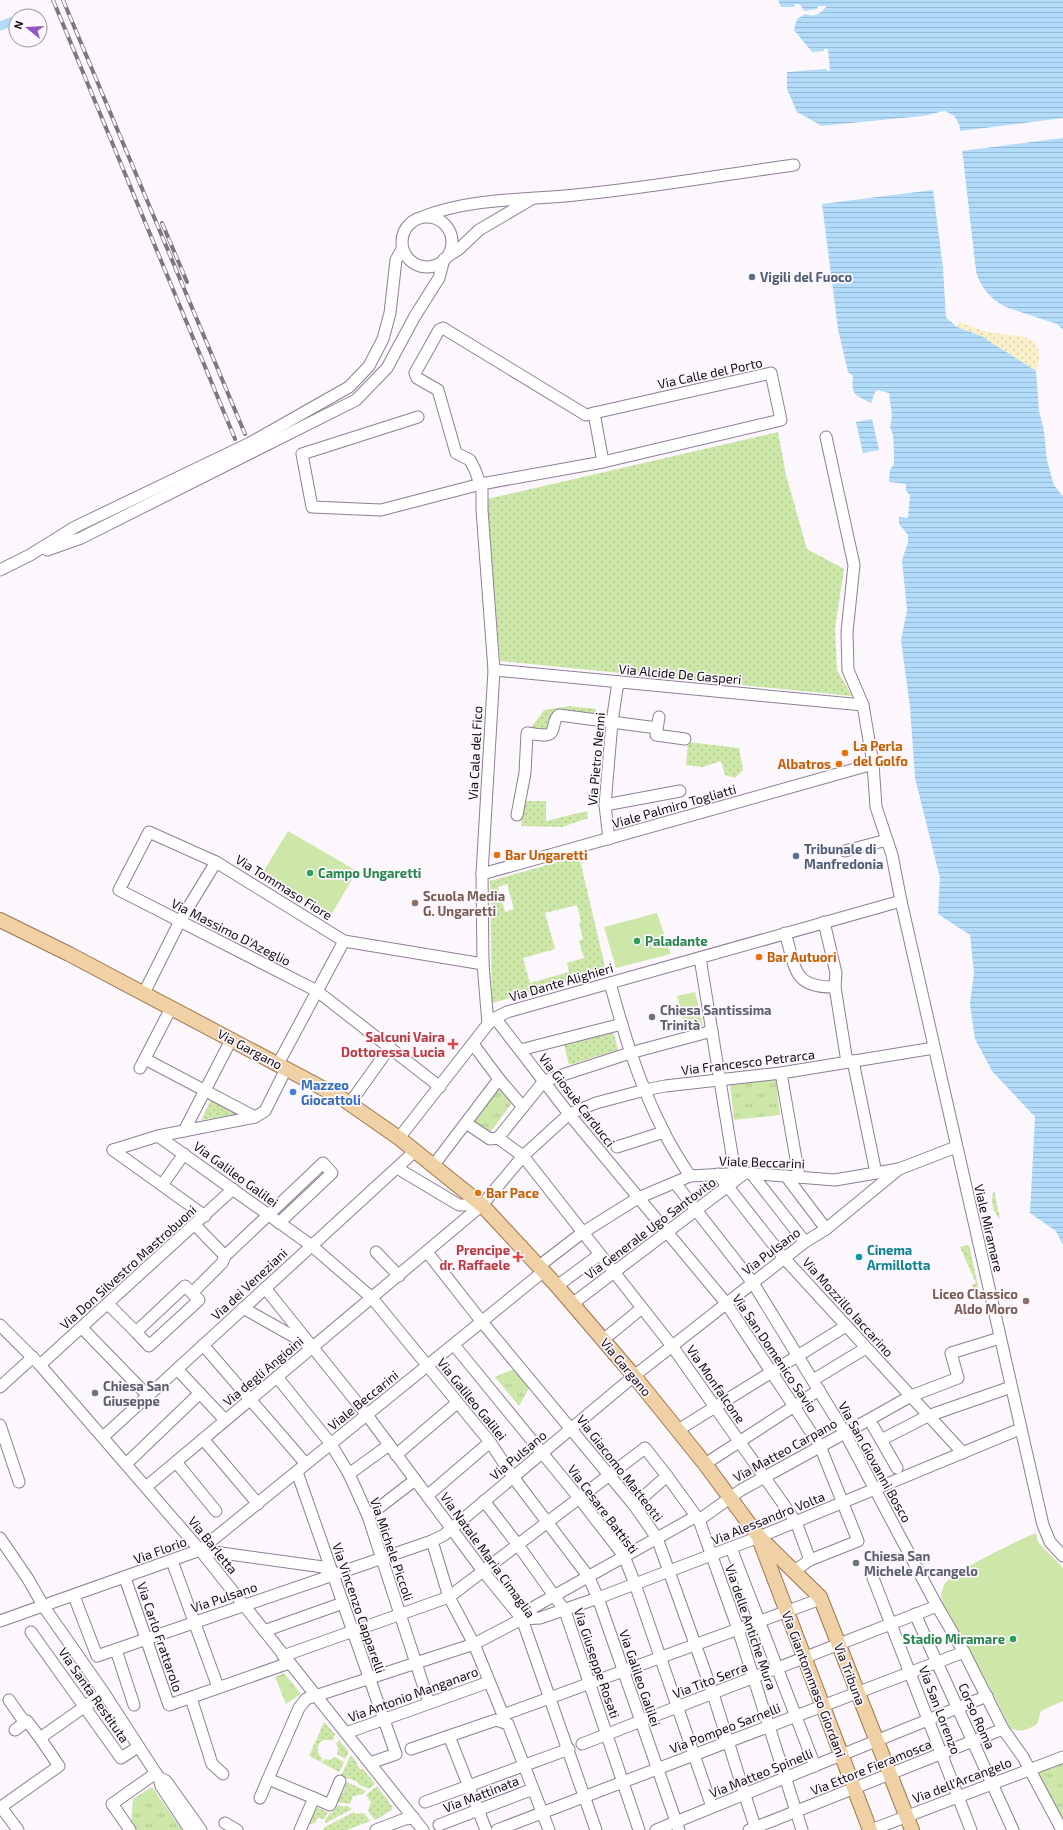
<svg xmlns="http://www.w3.org/2000/svg" width="1063" height="1830" viewBox="0 0 1063 1830" font-family="'Exo 2',sans-serif">
  <defs>
    <pattern id="grass-dots" width="8" height="8" patternUnits="userSpaceOnUse"><rect width="8" height="8" fill="#cce7a7"/><path d="M2 2h.1M6 6h.1" fill="none" stroke="#aec58f" stroke-width="1.8" stroke-linecap="round"/></pattern>
    <pattern id="sand-dots" width="8" height="8" patternUnits="userSpaceOnUse"><rect width="8" height="8" fill="#f9efc9"/><path d="M2 2h.1M6 6h.1" fill="none" stroke="#d4ccac" stroke-width="1.8" stroke-linecap="round"/></pattern>
    <pattern id="park-tufts" width="24" height="20" patternUnits="userSpaceOnUse"><rect width="24" height="20" fill="#cce7a7"/><path d="M3 7l-1-3M5 7V3M7 7l1-3M15 17l-1-3M17 17v-4M19 17l1-3" fill="none" stroke="#aec58f"/></pattern>
    <pattern id="water-rules" width="6" height="5" patternUnits="userSpaceOnUse"><rect width="6" height="5" fill="#b2dcfa"/><path d="M0 2.5h6" fill="none" stroke="#98bbd5"/></pattern>
  </defs>
  <rect width="100%" height="100%" fill="#fbf7fc"/>
  <!-- grass -->
  <g fill="url(#grass-dots)" fill-rule="evenodd">
    <polygon points="778,432 786,475 807,549 844,569 835,628 837,670 852,696 500,661 487,499"/>
    <polygon points="570,706 596,709 595,717 559,712 549,732 529,731 544,710"/>
    <polygon points="688,742 739,748 743,770 735,778 725,775 721,761 703,767 686,765"/>
    <polygon points="524,801 546,801 546,821 587,811 588,818 562,827 521,826"/>
    <path d="M579 856 606 971 492 1003 490 881ZM507 884 514 909 505 912 498 887ZM577 905 581 922 579 923 583 939 579 941 584 958 567 963 569 972 530 983 523 958 555 949 545 913Z"/>
    <polygon points="613,1031 618,1050 569,1065 564,1045"/>
    <polygon points="211,1100 239,1114 201,1120"/>
    <path d="M994 1190 1000 1219C992 1211 990 1200 994 1190Z"/>
    <polygon points="969,1245 979,1290 975,1292 972,1285 976,1283 960,1247"/>
    <path d="M324 1722 335 1734 333 1740H323C316 1745 316 1752 322 1758L321 1762 309 1756Z"/>
    <polygon points="339,1740 349,1752 345,1759 337,1754 338,1747 336,1743"/>
    <polygon points="351,1755 358,1764 357,1765 361,1770 363,1769 375,1784 369,1789 358,1784 358,1782 341,1776"/>
    <polygon points="335,1757 344,1762 339,1772 322,1763 324,1759 330,1760"/>
    <polygon points="347,1782 366,1791 363,1794 353,1796 350,1804 337,1802 341,1793 343,1793"/>
    <polygon points="377,1786 392,1806 392,1810 375,1820 368,1811 371,1802 366,1795"/>
    <polygon points="338,1805 344,1807 346,1805 352,1809 326,1823 325,1820 330,1813 332,1813"/>
    <polygon points="316,1807 328,1812 324,1819 318,1818 315,1823 307,1825"/>
    <polygon points="354,1812 356,1814 364,1813 370,1821 347,1830 324,1830 323,1828"/>
  </g>
  <!-- sand -->
  <path fill="url(#sand-dots)" d="M959 322C969 325 979 330 989 332 1013 338 1050 330 1036 371L981 336 957 327Z"/>
  <!-- park -->
  <g fill="url(#park-tufts)">
    <polygon points="776,1079 780,1115 734,1120 730,1085"/>
    <polygon points="499,1086 512,1103 489,1134 472,1122"/>
    <polygon points="516,1368 530,1386 519,1406 495,1377"/>
    <polygon points="284,1673 301,1694 286,1704 275,1677"/>
    <polygon points="1063,1760 1063,1819 1036,1771"/>
    <polygon points="152,1787 182,1830 136,1830 131,1824 133,1799"/>
  </g>
  <!-- pitch -->
  <g fill="#cce7a7">
    <polygon points="288,831 357,871 331,915 262,874"/>
    <polygon points="657,913 671,954 616,968 604,927"/>
    <polygon points="695,992 703,1025 686,1030 677,996"/>
    <path d="M1036 1533 1038 1542 1063 1568V1701L1041 1711 1037 1724C1027 1730 1021 1733 1010 1728 998 1704 986 1679 972 1655 962 1639 948 1621 942 1603 940 1597 942 1590 944 1585 950 1573 1021 1539 1036 1533Z"/>
  </g>
  <!-- water -->
  <g fill="url(#water-rules)">
    <path d="M778 0H1063V351V330L1057 324C1023 313 988 310 976 272L959 124 954 116 944 111 924 116 822 126 797 112 787 89V72L826 69 827 71H830L828 49H824V51L812 52 794 30 797 19 805 14C815 18 821 13 827 6H818L817 9 804 11C802 7 800 3 795 4L794 7H781Z"/>
    <path d="M933 190 943 268 946 317 957 327 981 336 1036 371 1039 410 1044 430 1047 460 1054 485 1063 496V1245L1056 1231 1030 1213 1035 1117 992 1071 975 1039 970 1004 974 972 970 935 938 914 940 878 915 778 910 707 901 640 907 610 902 560 908 542V535L899 524V517L908 518 910 495 906 491V484L889 482 890 470 894 464V453L893 435 890 427 892 416 889 393 878 390 875 392 871 403C855 395 851 395 853 376L848 372 838 329 822 204Z"/>
    <polygon points="872,419 879,450 863,453 856,422"/>
  </g>
  <!-- pier -->
  <g fill="#fbf7fc">
    <polygon points="945,111 954,116 959,124 960,131 1063,118 1063,138 962,151 976,272 979,281 990,298 1005,307 1057,324 1063,330 1063,353 1061,351 1061,331 1056,326 1004,309 989,300 977,282 974,272 965,200 957,125 953,118 944,113 924,118 822,128 822,126 924,116"/>
    <polygon points="944,278 946,279 948,316 958,325 957,327 946,317"/>
    <polygon points="1037,369 1041,410 1046,430 1049,459 1055,484 1063,493 1063,496 1054,485 1047,460 1044,430 1039,410"/>
  </g>
  <g fill="none" stroke-linecap="round" stroke-linejoin="round">
    <!-- canal -->
    <polyline stroke="#b2dcfa" stroke-width="9" points="0,26 16,20"/>
    <!-- minor casing -->
    <g stroke="#907e96" stroke-width="13">
      <g id="minor">
        <path d="M425 216C472 198 525 200 575 195 648 188 721 175 794 165"/>
        <circle cx="427" cy="242" r="25"/>
        <polyline points="448,256 459,249 479,230 530,200"/>
        <polyline points="418,417 302,454 312,507 381,510 481,484 603,462 781,420 771,373 594,413 603,462"/>
        <polyline points="826,437 854,565 847,632 848,670 863,705 873,764 876,807 892,855 901,901 1043,1525 1050,1542 1063,1556"/>
        <polyline points="47,550 81,538 356,400 387,368 415,316 439,278 444,259"/>
        <polyline points="0,570 30,555 75,527 250,443 349,387 369,366 383,339 390,313 396,260 402,249"/>
        <polyline points="494,670 863,705"/>
        <polyline points="659,717 656,735 685,739"/>
        <polyline points="605,805 680,791"/>
        <path d="M517 815 525 773 527 733C533 734 540 735 546 735 557 734 551 720 559 715L657 728"/>
        <polyline points="609,839 605,805 612,722 618,682"/>
        <polyline points="845,851 887,840"/>
        <polyline points="216,862 149,832 119,890 317,991 440,1087"/>
        <polyline points="482,874 873,764"/>
        <polyline points="824,922 836,973 835,987 847,1062"/>
        <path d="M785 933C796 968 792 988 835 987"/>
        <polyline points="700,958 735,1173"/>
        <path d="M610 983C624 1034 639 1084 664 1132 671 1147 681 1162 690 1176"/>
        <polyline points="144,993 180,921 216,862 344,941 483,964"/>
        <polyline points="495,1018 569,1114 726,1303 820,1446 858,1541 810,1560 794,1571"/>
        <polyline points="488,1024 483,964 482,874 494,670 482,510 482,489 475,470 470,460 456,453 438,390 417,378 415,373 439,330 443,328 586,415 594,413"/>
        <polyline points="520,1050 622,1024"/>
        <polyline points="145,1059 255,1117"/>
        <polyline points="853,1061 876,1173"/>
        <polyline points="278,1064 344,941"/>
        <polyline points="140,1068 171,1008"/>
        <polyline points="781,1073 799,1176"/>
        <polyline points="499,1079 523,1107"/>
        <polyline points="350,1103 390,1047"/>
        <polyline points="466,1123 490,1139 498,1138 523,1156 672,1346 796,1522 810,1560"/>
        <polyline points="184,1131 231,1040"/>
        <polyline points="158,1136 255,1117 265,1111 286,1069"/>
        <polyline points="399,1138 488,1024 495,1018 507,1012 901,901"/>
        <polyline points="498,1138 544,1081 630,1053 712,1031"/>
        <polyline points="617,1147 664,1132"/>
        <polyline points="113,1150 158,1136 312,1246 372,1298 490,1442 513,1477 588,1576 598,1598 679,1830"/>
        <polyline points="113,1150 205,1216"/>
        <polyline points="433,1166 499,1079 473,1044"/>
        <polyline points="397,1168 459,1205 482,1205"/>
        <polyline points="751,1173 805,1242"/>
        <polyline points="718,1174 784,1258 963,1453"/>
        <polyline points="786,1176 826,1229"/>
        <polyline points="675,1183 753,1283 845,1433 937,1606 964,1652 1003,1729 1023,1757 1062,1830"/>
        <polyline points="162,1185 184,1154"/>
        <polyline points="195,1225 225,1256 323,1163 332,1173 279,1223"/>
        <polyline points="376,1252 399,1276"/>
        <polyline points="427,1252 482,1322 634,1505 657,1538 713,1694 756,1830"/>
        <polyline points="539,1266 582,1233 638,1198 690,1176 745,1173 835,1180 899,1169 956,1147"/>
        <polygon points="185,1286 199,1300 149,1346 136,1332"/>
        <polyline points="557,1286 599,1255"/>
        <polyline points="265,1288 367,1415 483,1571 522,1619 596,1830"/>
        <polyline points="192,1293 222,1263 225,1256"/>
        <polyline points="108,1304 136,1332"/>
        <polyline points="572,1304 745,1173"/>
        <polyline points="243,1308 307,1344"/>
        <polyline points="0,1325 40,1365 200,1550 423,1830"/>
        <polyline points="82,1328 148,1396"/>
        <polyline points="603,1340 642,1308"/>
        <polyline points="203,1345 306,1464"/>
        <polyline points="454,1345 579,1498 624,1556 635,1584 712,1807"/>
        <polyline points="40,1365 233,1189"/>
        <polyline points="177,1369 225,1420"/>
        <polyline points="277,1377 331,1444 349,1474 368,1516 429,1703"/>
        <polyline points="813,1380 866,1348"/>
        <polyline points="0,1387 33,1357"/>
        <polyline points="0,1425 19,1482"/>
        <polyline points="873,1426 881,1440"/>
        <polyline points="678,1430 846,1326"/>
        <polyline points="103,1437 415,1151"/>
        <polyline points="203,1439 258,1504"/>
        <polyline points="396,1455 457,1403"/>
        <polyline points="176,1462 216,1511"/>
        <polyline points="126,1464 200,1393"/>
        <polyline points="705,1464 819,1390"/>
        <polyline points="897,1468 881,1440 928,1416 1011,1387"/>
        <polyline points="297,1472 396,1754 370,1763"/>
        <polyline points="349,1474 389,1445"/>
        <polyline points="146,1487 482,1205 523,1156 569,1114 596,1103 645,1090 665,1086 781,1073 934,1048"/>
        <polyline points="427,1496 490,1442"/>
        <polyline points="484,1501 518,1545 565,1611 639,1830"/>
        <polyline points="634,1505 667,1476"/>
        <polyline points="368,1516 415,1480"/>
        <polyline points="0,1538 28,1579 44,1607 104,1693 159,1778 161,1786 190,1830"/>
        <polyline points="432,1541 449,1597 474,1644 503,1715 815,1601"/>
        <polyline points="731,1548 815,1766"/>
        <polyline points="200,1550 544,1271"/>
        <polyline points="172,1561 218,1687"/>
        <polyline points="125,1578 169,1705 289,1663"/>
        <polyline points="873,1578 971,1830"/>
        <polyline points="74,1596 97,1656 432,1541 444,1535 634,1376 805,1242 826,1229 899,1169"/>
        <polyline points="915,1614 1013,1830"/>
        <polyline points="522,1619 540,1618 598,1598 759,1537 1020,1429"/>
        <polyline points="0,1621 200,1550 323,1567 333,1575"/>
        <polyline points="264,1631 343,1603"/>
        <polyline points="31,1632 121,1758 138,1747"/>
        <polyline points="116,1650 134,1705"/>
        <polyline points="283,1656 449,1597 645,1448 667,1476 699,1520 738,1629 802,1830"/>
        <polyline points="191,1698 212,1764 223,1774"/>
        <polyline points="9,1700 25,1723"/>
        <polyline points="15,1730 27,1721 40,1738"/>
        <polyline points="346,1733 489,1682"/>
        <polyline points="449,1736 486,1830"/>
        <polyline points="582,1744 937,1606"/>
        <polyline points="411,1749 496,1720 508,1724 549,1830"/>
        <polyline points="160,1778 166,1781 201,1830"/>
        <polyline points="260,1798 268,1779"/>
        <polyline points="314,1798 330,1805 340,1781"/>
        <polyline points="425,1802 569,1749"/>
        <polyline points="225,1823 237,1830"/>
        <polyline points="439,1825 533,1789"/>
        <polyline points="18,1830 1,1807 59,1766 40,1738 104,1693"/>
        <polyline points="130,1830 112,1804 156,1773"/>
        <polyline points="300,1830 314,1798 268,1779 299,1708 306,1699 474,1644 522,1619 534,1607 693,1518 699,1520 741,1490 845,1433 911,1396 958,1378 951,1353 1000,1338"/>
        <polyline points="376,1830 405,1819 414,1818"/>
        <polyline points="497,1830 964,1652"/>
        <polyline points="656,1830 987,1696"/>
        <polyline points="749,1830 1003,1729"/>
        <polyline points="871,1830 1063,1757"/>
      </g>
    </g>
    <!-- major casing -->
    <g stroke="#9c774b" stroke-width="16">
      <g id="major">
        <polyline points="0,920 69,954 343,1099 399,1138 482,1205 557,1286 634,1376 705,1464 759,1537 820,1597 912,1830"/>
        <polyline points="760,1541 870,1830"/>
      </g>
    </g>
    <!-- minor -->
    <use href="#minor" stroke="#fff" stroke-width="11"/>
    <!-- major -->
    <use href="#major" stroke="#f0d0a5" stroke-width="14"/>
    <!-- rail casing -->
    <g stroke="#7d787f" stroke-width="4">
      <g id="rail">
        <polyline points="53,0 235,439"/>
        <polyline points="63,0 245,434"/>
        <polyline points="162,223 187,282"/>
      </g>
    </g>
    <!-- rail -->
    <use href="#rail" stroke="#fbf7fc" stroke-width="2.5" stroke-dasharray="8" stroke-linecap="butt"/>
  </g>
  <!-- markers -->
  <g fill="#5c6f8a" stroke="#fbf7fc" stroke-width="1.5">
    <circle cx="752" cy="277" r="4"/>
    <circle cx="796" cy="856" r="4"/>
  </g>
  <g fill="#e8710a" stroke="#fbf7fc" stroke-width="1.5">
    <circle cx="845" cy="753" r="4"/>
    <circle cx="839" cy="764" r="4"/>
    <circle cx="497" cy="855" r="4"/>
    <circle cx="759" cy="957" r="4"/>
    <circle cx="478" cy="1193" r="4"/>
  </g>
  <g fill="#2e9e5b" stroke="#fbf7fc" stroke-width="1.5">
    <circle cx="310" cy="873" r="4"/>
    <circle cx="637" cy="941" r="4"/>
    <circle cx="1013" cy="1639" r="4"/>
  </g>
  <g fill="#8d6e63" stroke="#fbf7fc" stroke-width="1.5">
    <circle cx="415" cy="903" r="4"/>
    <circle cx="1026" cy="1301" r="4"/>
  </g>
  <g fill="#6b7280" stroke="#fbf7fc" stroke-width="1.5">
    <circle cx="652" cy="1017" r="4"/>
    <circle cx="95" cy="1393" r="4"/>
    <circle cx="856" cy="1563" r="4"/>
  </g>
  <g fill="#e0444e" stroke="#fbf7fc" stroke-width="1.5">
    <path d="M451 1038h4v4h4v4h-4v4h-4v-4h-4v-4h4z"/>
    <path d="M516 1251h4v4h4v4h-4v4h-4v-4h-4v-4h4z"/>
  </g>
  <circle fill="#3f7fe0" stroke="#fbf7fc" stroke-width="1.5" cx="293" cy="1092" r="4"/>
  <circle fill="#0f9aa8" stroke="#fbf7fc" stroke-width="1.5" cx="859" cy="1257" r="4"/>
  <g text-anchor="middle" dominant-baseline="central" stroke-width="3.5" stroke-linejoin="round" paint-order="stroke">
    <!-- service labels -->
    <g font-size="13" font-weight="bold" fill="#4e5e75" stroke="#fbf7fc" text-anchor="start">
      <text x="760" y="277">Vigili del Fuoco</text>
      <text x="804" y="849">Tribunale di<tspan x="804" dy="15">Manfredonia</tspan></text>
    </g>
    <!-- street labels -->
    <g font-size="13" fill="#120b14" stroke="#fbf7fc">
      <text transform="translate(710 373) rotate(-12)">Via Calle del Porto</text>
      <text transform="translate(680 674) rotate(5)">Via Alcide De Gasperi</text>
      <text transform="translate(475 753) rotate(-87)">Via Cala del Fico</text>
      <text transform="translate(596 759) rotate(-85)">Via Pietro Nenni</text>
      <text transform="translate(674 806) rotate(-16)">Viale Palmiro Togliatti</text>
      <text transform="translate(284 887) rotate(32)">Via Tommaso Fiore</text>
      <text transform="translate(231 932) rotate(27)">Via Massimo D'Azeglio</text>
      <text transform="translate(561 982) rotate(-16)">Via Dante Alighieri</text>
      <text transform="translate(250 1049) rotate(28)">Via Gargano</text>
      <text transform="translate(748 1062) rotate(-7)">Via Francesco Petrarca</text>
      <text transform="translate(577 1100) rotate(52)">Via Giosuè Carducci</text>
      <text transform="translate(762 1162) rotate(2)">Viale Beccarini</text>
      <text transform="translate(236 1174) rotate(36)">Via Galileo Galilei</text>
      <text transform="translate(650 1228) rotate(-37)">Via Generale Ugo Santovito</text>
      <text transform="translate(989 1228) rotate(77)">Viale Miramare</text>
      <text transform="translate(771 1251) rotate(-37)">Via Pulsano</text>
      <text transform="translate(128 1267) rotate(-42)">Via Don Silvestro Mastrobuoni</text>
      <text transform="translate(249 1284) rotate(-43)">Via dei Veneziani</text>
      <text transform="translate(848 1307) rotate(48)">Via Mozzillo Iaccarino</text>
      <text transform="translate(775 1353) rotate(56)">Via San Domenico Savio</text>
      <text transform="translate(626 1367) rotate(50)">Via Gargano</text>
      <text transform="translate(263 1371) rotate(-40)">Via degli Angioini</text>
      <text transform="translate(716 1384) rotate(55)">Via Monfalcone</text>
      <text transform="translate(472 1399) rotate(51)">Via Galileo Galilei</text>
      <text transform="translate(363 1400) rotate(-39)">Viale Beccarini</text>
      <text transform="translate(785 1450) rotate(-29)">Via Matteo Carpano</text>
      <text transform="translate(518 1455) rotate(-40)">Via Pulsano</text>
      <text transform="translate(875 1462) rotate(61)">Via San Giovanni Bosco</text>
      <text transform="translate(620 1468) rotate(52)">Via Giacomo Matteotti</text>
      <text transform="translate(603 1509) rotate(53)">Via Cesare Battisti</text>
      <text transform="translate(768 1518) rotate(-22)">Via Alessandro Volta</text>
      <text transform="translate(213 1545) rotate(51)">Via Barletta</text>
      <text transform="translate(392 1549) rotate(71)">Via Michele Piccoli</text>
      <text transform="translate(160 1550) rotate(-20)">Via Florio</text>
      <text transform="translate(488 1555) rotate(54)">Via Natale Maria Cimaglia</text>
      <text transform="translate(224 1597) rotate(-19)">Via Pulsano</text>
      <text transform="translate(359 1608) rotate(71)">Via Vincenzo Capparelli</text>
      <text transform="translate(751 1627) rotate(71)">Via delle Antiche Mura</text>
      <text transform="translate(160 1637) rotate(71)">Via Carlo Frattarolo</text>
      <text transform="translate(597 1663) rotate(71)">Via Giuseppe Rosati</text>
      <text transform="translate(850 1674) rotate(69)">Via Tribuna</text>
      <text transform="translate(640 1678) rotate(71)">Via Galileo Galilei</text>
      <text transform="translate(710 1680) rotate(-21)">Via Tito Serra</text>
      <text transform="translate(814 1684) rotate(69)">Via Giantommaso Giordani</text>
      <text transform="translate(413 1694) rotate(-20)">Via Antonio Manganaro</text>
      <text transform="translate(94 1695) rotate(55)">Via Santa Restituta</text>
      <text transform="translate(940 1710) rotate(69)">Via San Lorenzo</text>
      <text transform="translate(977 1716) rotate(66)">Corso Roma</text>
      <text transform="translate(725 1728) rotate(-21)">Via Pompeo Sarnelli</text>
      <text transform="translate(871 1767) rotate(-22)">Via Ettore Fieramosca</text>
      <text transform="translate(761 1773) rotate(-22)">Via Matteo Spinelli</text>
      <text transform="translate(962 1780) rotate(-21)">Via dell'Arcangelo</text>
      <text transform="translate(481 1794) rotate(-21)">Via Mattinata</text>
    </g>
    <!-- food labels -->
    <g font-size="13" font-weight="bold" fill="#c56008" stroke="#fbf7fc" text-anchor="start">
      <text x="853" y="746">La Perla<tspan x="853" dy="15">del Golfo</tspan></text>
      <text x="831" y="764" text-anchor="end">Albatros</text>
      <text x="505" y="855">Bar Ungaretti</text>
      <text x="767" y="957">Bar Autuori</text>
      <text x="486" y="1193">Bar Pace</text>
    </g>
    <!-- leisure labels -->
    <g font-size="13" font-weight="bold" fill="#27864d" stroke="#fbf7fc" text-anchor="start">
      <text x="318" y="873">Campo Ungaretti</text>
      <text x="645" y="941">Paladante</text>
      <text x="1005" y="1639" text-anchor="end">Stadio Miramare</text>
    </g>
    <!-- education labels -->
    <g font-size="13" font-weight="bold" fill="#785e54" stroke="#fbf7fc" text-anchor="start">
      <text x="423" y="896">Scuola Media<tspan x="423" dy="15">G. Ungaretti</tspan></text>
      <text x="1018" y="1294" text-anchor="end">Liceo Classico<tspan x="1018" dy="15">Aldo Moro</tspan></text>
    </g>
    <!-- worship labels -->
    <g font-size="13" font-weight="bold" fill="#5b616d" stroke="#fbf7fc" text-anchor="start">
      <text x="660" y="1010">Chiesa Santissima<tspan x="660" dy="15">Trinità</tspan></text>
      <text x="103" y="1386">Chiesa San<tspan x="103" dy="15">Giuseppe</tspan></text>
      <text x="864" y="1556">Chiesa San<tspan x="864" dy="15">Michele Arcangelo</tspan></text>
    </g>
    <!-- health labels -->
    <g font-size="13" font-weight="bold" fill="#be3a42" stroke="#fbf7fc" text-anchor="end">
      <text x="445" y="1037">Salcuni Vaira<tspan x="445" dy="15">Dottoressa Lucia</tspan></text>
      <text x="510" y="1250">Prencipe<tspan x="510" dy="15">dr. Raffaele</tspan></text>
    </g>
    <!-- shop labels -->
    <g font-size="13" font-weight="bold" fill="#366cbe" stroke="#fbf7fc" text-anchor="start">
      <text x="301" y="1085">Mazzeo<tspan x="301" dy="15">Giocattoli</tspan></text>
    </g>
    <!-- culture labels -->
    <g font-size="13" font-weight="bold" fill="#0d838f" stroke="#fbf7fc" text-anchor="start">
      <text x="867" y="1250">Cinema<tspan x="867" dy="15">Armillotta</tspan></text>
    </g>
  </g>
  <!-- north arrow -->
  <g transform="translate(28 28) rotate(288)"><circle r="19" fill="#fbf7fc" stroke="#9e999f"/>
  <path d="M0-3L7 15L0 10L-7 15Z" fill="#9653c8"/>
  <text y="-6" font-size="11" font-weight="bold" text-anchor="middle" fill="#120b14">N</text>
  </g>
</svg>
